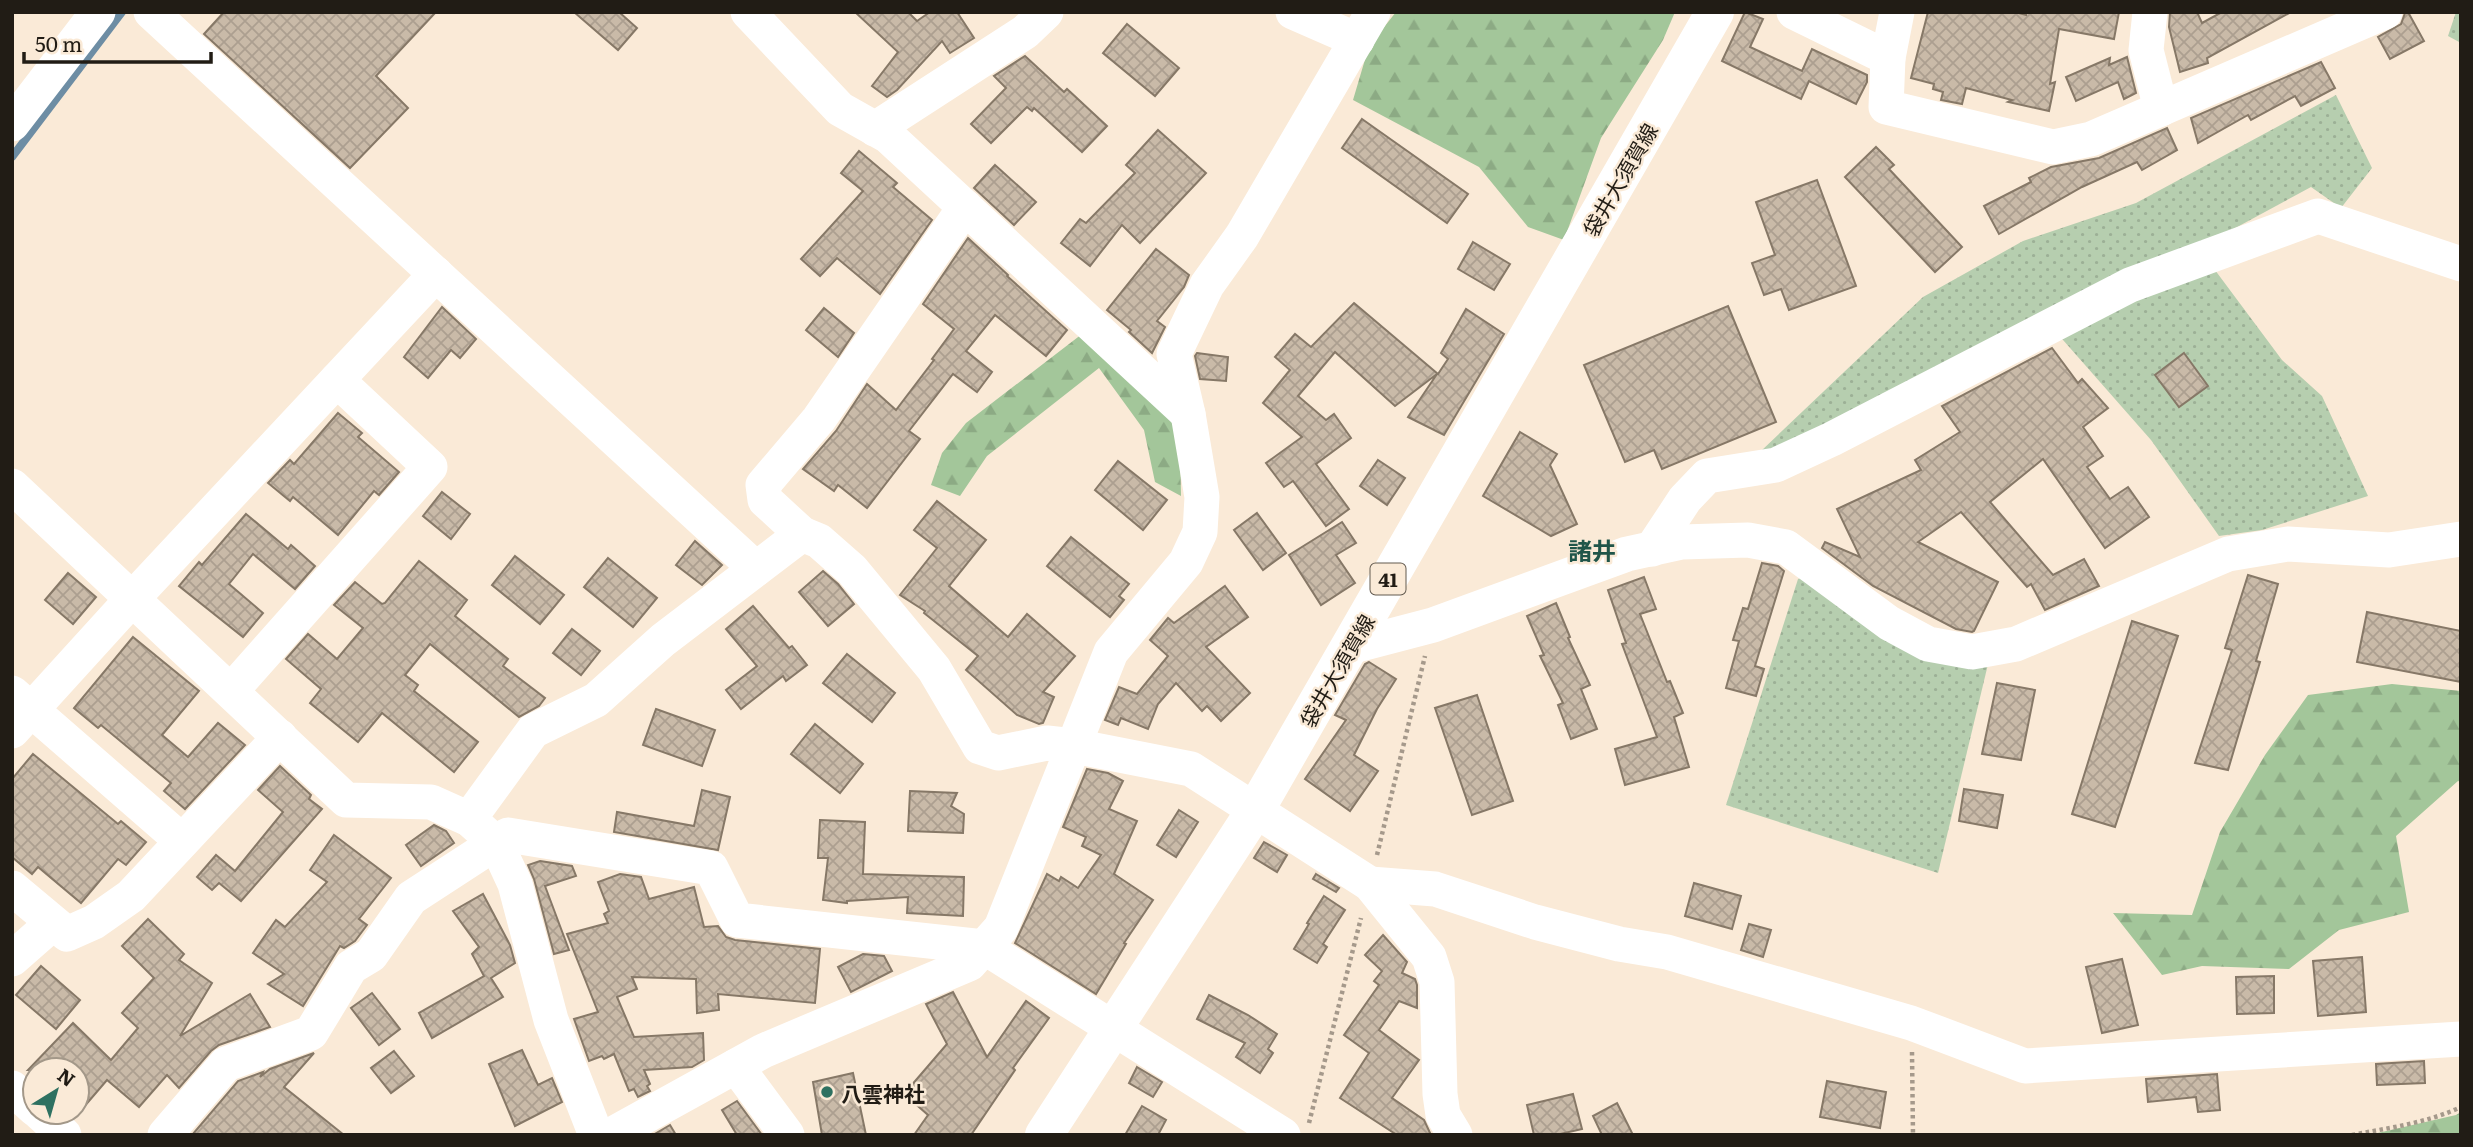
<svg xmlns="http://www.w3.org/2000/svg" width="2473" height="1147" viewBox="0 0 2473 1147" font-family="Literata,'Noto Sans JP',serif">
  <defs>
    <pattern id="grass-dots" width="8" height="8" patternUnits="userSpaceOnUse" patternTransform="scale(1.75)"><rect width="8" height="8" fill="#b6ceaf"/><path d="M2 2h.1M6 6h.1" fill="none" stroke="#9cb096" stroke-width="1.8" stroke-linecap="round"/></pattern>
    <pattern id="forest-firs" width="22" height="20" patternUnits="userSpaceOnUse" patternTransform="scale(1.75)"><rect width="22" height="20" fill="#a3c69a"/><path d="M5 1l3.5 6h-7zM16 11l3.5 6h-7z" fill="#8caa84"/></pattern>
    <pattern id="building-cross-hatch" width="8" height="8" patternUnits="userSpaceOnUse" patternTransform="scale(1.75)"><rect width="8" height="8" fill="#c9baa8"/><path d="M0 0l8 8M0 8l8-8" fill="none" stroke="#ac9f90"/></pattern>
  </defs>
  <rect width="100%" height="100%" fill="#faead7"/>
  <!-- grass -->
  <g fill="url(#grass-dots)">
    <polygon points="2456,12 2461,12 2461,43 2448,36"/>
    <polygon points="2336,95 2372,168 2341,208 2311,187 2215,239 1741,470 1923,297 2023,241 2136,203"/>
    <polygon points="2212,266 2282,360 2322,396 2368,496 2262,530 2219,536 2151,440 2056,332"/>
    <polygon points="1809,575 1989,660 1938,873 1726,805 1798,579"/>
  </g>
  <!-- forest -->
  <g fill="url(#forest-firs)">
    <polygon points="1396,12 1675,12 1663,40 1601,138 1564,240 1528,227 1479,167 1353,100 1369,46"/>
    <polygon points="1082,334 1166,409 1180,440 1181,496 1155,482 1144,430 1099,368 987,456 960,496 931,485 942,453 966,423"/>
    <polygon points="2392,684 2461,691 2461,782 2458,781 2396,836 2409,912 2339,930 2289,969 2202,966 2162,975 2113,913 2192,915 2220,832 2265,755 2308,695"/>
    <polygon points="2461,1112 2461,1135 2369,1135 2456,1115"/>
  </g>
  <g fill="none" stroke-linecap="round" stroke-linejoin="round">
    <!-- stream -->
    <polyline stroke="#6d8da4" stroke-width="8" points="12,157 122,12"/>
  </g>
  <!-- building -->
  <g fill="url(#building-cross-hatch)" stroke="#867867" stroke-width="2">
    <polygon points="224,12 436,12 376,76 408,108 350,168 204,34"/>
    <polygon points="574,12 619,12 637,28 618,50"/>
    <polygon points="855,12 908,12 917,21 930,12 957,12 974,38 950,53 942,41 897,90 887,97 872,86 898,52"/>
    <polygon points="1745,12 1763,19 1750,47 1802,71 1812,49 1867,75 1867,82 1856,104 1809,81 1801,99 1722,61"/>
    <polygon points="1928,12 2015,12 2026,15 2026,12 2119,12 2114,39 2059,29 2050,84 2055,82 2049,111 2008,102 2012,100 1966,88 1962,104 1941,100 1943,92 1933,89 1934,84 1911,78"/>
    <polygon points="2170,12 2197,12 2202,23 2222,12 2291,12 2207,58 2208,63 2180,72 2169,27"/>
    <polygon points="2408,12 2424,41 2390,59 2378,37 2401,24 2405,13"/>
    <polygon points="1127,24 1179,68 1155,96 1103,53"/>
    <polygon points="1025,56 1064,92 1067,89 1107,126 1082,152 1034,108 1032,111 1027,107 991,143 971,124 1006,88 994,76"/>
    <polygon points="2127,57 2136,93 2124,99 2118,82 2076,101 2066,77 2110,58 2109,65"/>
    <polygon points="2321,62 2335,88 2301,106 2295,96 2251,120 2248,115 2198,143 2191,118"/>
    <polygon points="1362,119 1468,194 1447,223 1342,148"/>
    <polygon points="2167,128 2177,150 2142,170 2137,162 2082,187 1999,234 1984,206 2031,182 2029,178 2051,167 2099,158"/>
    <polygon points="1158,130 1206,173 1140,243 1122,225 1090,266 1061,243 1080,219 1086,223 1135,173 1126,165"/>
    <polygon points="1876,147 1894,165 1889,169 1962,247 1935,272 1845,177"/>
    <polygon points="859,151 897,183 893,187 932,220 880,294 837,258 820,276 801,259 863,191 841,173"/>
    <polygon points="995,165 1036,202 1014,225 974,188"/>
    <polygon points="1817,180 1856,286 1789,310 1781,289 1764,295 1752,263 1775,255 1756,202"/>
    <polygon points="968,238 1008,275 1007,276 1067,330 1046,356 995,315 966,351 992,372 977,392 953,374 909,431 920,439 867,508 838,485 834,491 803,469 836,431 867,384 896,410 934,360 932,359 954,329 923,304"/>
    <polygon points="1473,242 1510,264 1494,290 1458,269"/>
    <polygon points="1156,249 1189,275 1184,287 1157,321 1165,327 1152,353 1129,332 1131,330 1107,310"/>
    <polygon points="1354,303 1438,374 1448,359 1441,353 1466,309 1504,334 1444,435 1408,417 1437,374 1395,406 1335,352 1298,396 1326,420 1334,414 1351,438 1316,464 1349,509 1326,526 1293,481 1284,487 1266,463 1302,437 1263,403 1290,370 1275,357 1295,334 1311,347"/>
    <polygon points="1728,306 1776,422 1662,469 1654,450 1625,462 1584,365"/>
    <polygon points="442,307 476,339 460,358 451,350 428,378 404,357"/>
    <polygon points="824,308 854,333 838,357 806,330"/>
    <polygon points="2052,348 2078,383 2082,379 2108,408 2083,427 2103,456 2087,467 2110,499 2128,487 2149,517 2105,548 2043,459 1990,502 2053,575 2084,559 2099,586 2045,610 2031,584 2027,587 1961,512 1918,542 1998,582 1974,631 1972,632 1956,629 1873,586 1822,548 1825,542 1860,557 1837,509 1921,470 1915,460 1960,432 1942,406"/>
    <polygon points="1197,353 1228,357 1226,381 1200,379 1195,356"/>
    <polygon points="2184,353 2208,386 2179,407 2155,375"/>
    <polygon points="338,413 362,433 358,437 399,472 379,495 374,491 338,535 293,497 290,501 268,483 290,460 294,464"/>
    <polygon points="1520,432 1557,454 1550,465 1577,524 1551,536 1483,496"/>
    <polygon points="1378,460 1405,478 1387,505 1360,486"/>
    <polygon points="1118,461 1167,500 1143,530 1095,490"/>
    <polygon points="442,492 470,514 451,539 423,516"/>
    <polygon points="937,501 986,540 949,586 1008,637 1027,614 1075,656 1043,692 1054,697 1043,723 1039,724 1017,715 966,670 978,656 924,613 925,611 900,595 937,548 914,530"/>
    <polygon points="1257,513 1286,553 1263,570 1234,530"/>
    <polygon points="246,514 288,549 291,545 315,566 295,589 253,554 229,584 263,613 243,637 179,586 199,562 202,565"/>
    <polygon points="1342,522 1356,543 1336,555 1355,583 1321,605 1289,555"/>
    <polygon points="1071,537 1129,584 1119,596 1124,600 1110,617 1047,566"/>
    <polygon points="695,541 722,565 702,585 676,565"/>
    <polygon points="515,556 564,595 540,624 492,585"/>
    <polygon points="608,558 657,598 633,627 584,587"/>
    <polygon points="419,561 467,600 455,616 508,659 503,666 545,698 539,706 519,717 430,644 405,675 418,685 414,691 478,742 454,772 382,713 358,742 310,703 321,689 286,659 308,634 337,659 363,628 334,605 355,582 382,604 385,603"/>
    <polygon points="1762,563 1778,566 1784,571 1755,666 1764,669 1756,696 1726,688 1739,641 1733,640 1743,608 1748,609"/>
    <polygon points="823,571 838,584 854,604 828,626 799,592"/>
    <polygon points="68,573 96,597 73,624 45,600"/>
    <polygon points="2248,575 2278,584 2256,661 2260,662 2228,770 2195,763 2232,650 2225,648"/>
    <polygon points="1644,577 1656,609 1640,614 1667,682 1670,681 1683,713 1674,717 1689,767 1625,785 1615,749 1657,737 1622,644 1626,643 1608,590"/>
    <polygon points="1225,586 1248,617 1206,647 1250,693 1221,721 1207,706 1202,711 1176,683 1158,704 1148,729 1121,718 1118,725 1105,720 1119,687 1137,694 1168,656 1150,640 1168,618 1174,623"/>
    <polygon points="1556,603 1570,637 1568,638 1590,685 1581,689 1597,729 1571,739 1558,705 1563,703 1540,656 1544,655 1527,616"/>
    <polygon points="753,606 789,648 792,646 807,665 786,681 783,676 741,709 726,690 757,666 726,629"/>
    <polygon points="2367,612 2461,631 2461,682 2357,662"/>
    <polygon points="2132,621 2178,636 2115,827 2072,814"/>
    <polygon points="572,629 600,651 581,675 553,653"/>
    <polygon points="133,637 199,691 162,735 188,757 218,723 245,745 185,809 164,791 171,783 101,725 98,728 74,708"/>
    <polygon points="847,654 895,693 872,722 823,683"/>
    <polygon points="1369,662 1396,679 1377,709 1354,755 1378,771 1350,811 1305,779 1346,720 1335,715 1365,664"/>
    <polygon points="1997,683 2035,690 2021,760 1982,754"/>
    <polygon points="1477,695 1513,801 1472,815 1435,708"/>
    <polygon points="656,709 715,730 702,766 643,745"/>
    <polygon points="815,724 863,764 840,793 791,754"/>
    <polygon points="33,754 118,824 121,821 146,842 126,865 118,859 81,903 38,867 32,874 12,857 12,779"/>
    <polygon points="280,766 311,795 309,799 322,809 241,901 219,883 212,890 197,877 216,855 235,871 283,812 258,790"/>
    <polygon points="1087,769 1108,773 1123,781 1109,809 1137,821 1114,874 1153,900 1124,943 1126,944 1096,994 1015,943 1047,874 1059,881 1061,877 1078,888 1101,855 1082,846 1086,837 1063,827"/>
    <polygon points="1964,789 2003,795 1997,828 1959,821"/>
    <polygon points="702,790 730,797 718,850 614,832 617,812 694,826"/>
    <polygon points="910,791 957,793 951,806 964,814 963,833 908,831"/>
    <polygon points="1179,810 1198,822 1176,857 1157,845"/>
    <polygon points="820,820 865,822 863,874 964,877 963,916 907,913 908,897 847,901 847,903 823,900 828,858 818,858"/>
    <polygon points="434,825 446,831 454,843 421,866 406,845"/>
    <polygon points="334,835 391,878 359,919 367,925 355,941 344,948 340,946 303,1006 268,984 284,974 253,953 276,920 285,927 327,882 310,870"/>
    <polygon points="1264,842 1287,855 1277,872 1254,858"/>
    <polygon points="540,861 572,866 576,876 545,886 569,950 554,954 534,879 528,865"/>
    <polygon points="620,874 641,877 649,899 694,887 704,927 718,926 726,937 735,940 820,949 815,1003 718,994 719,1010 697,1013 696,979 632,977 637,989 617,997 634,1037 703,1033 704,1060 692,1067 644,1070 650,1084 647,1086 650,1091 638,1097 634,1089 629,1091 614,1054 604,1059 602,1056 589,1061 574,1019 598,1012 567,934 608,923 604,914 609,911 598,882"/>
    <polygon points="1316,874 1339,888 1336,892 1313,879"/>
    <polygon points="1694,883 1741,896 1732,929 1685,916"/>
    <polygon points="483,894 510,945 515,963 491,978 503,997 432,1038 419,1013 484,976 472,954 479,947 453,911"/>
    <polygon points="1324,896 1345,910 1323,944 1327,947 1317,963 1294,949 1309,924 1307,923"/>
    <polygon points="148,919 184,954 179,960 212,983 180,1036 250,994 270,1027 219,1045 211,1051 179,1088 167,1075 139,1107 107,1080 77,1115 77,1070 28,1070 73,1023 111,1060 138,1028 122,1013 154,978 122,946"/>
    <polygon points="1749,924 1771,930 1763,957 1741,950"/>
    <polygon points="1383,935 1407,962 1402,973 1415,979 1417,985 1417,1008 1399,1001 1379,1030 1419,1060 1392,1098 1424,1120 1431,1135 1397,1135 1340,1098 1369,1053 1344,1035 1379,985 1374,981 1382,971 1365,955"/>
    <polygon points="863,954 884,956 892,971 851,992 838,967"/>
    <polygon points="2362,957 2366,1012 2318,1016 2313,961"/>
    <polygon points="2122,959 2138,1025 2102,1033 2086,967"/>
    <polygon points="41,966 80,1000 56,1029 16,995"/>
    <polygon points="2274,976 2274,1013 2237,1014 2236,977"/>
    <polygon points="953,992 987,1057 1026,1001 1049,1018 1013,1068 1015,1070 971,1135 914,1135 928,1115 904,1094 947,1044 926,1004"/>
    <polygon points="372,993 400,1029 379,1045 351,1008"/>
    <polygon points="1209,995 1248,1015 1277,1034 1268,1049 1273,1053 1260,1073 1236,1057 1245,1043 1197,1019"/>
    <polygon points="522,1050 538,1085 552,1078 562,1102 515,1126 489,1064"/>
    <polygon points="394,1051 414,1076 391,1093 371,1068"/>
    <polygon points="314,1053 284,1087 344,1135 192,1135 238,1081 263,1072 260,1077 270,1069"/>
    <polygon points="2424,1061 2425,1083 2377,1085 2376,1064"/>
    <polygon points="1137,1067 1162,1082 1153,1097 1129,1083"/>
    <polygon points="853,1073 866,1135 822,1135 813,1082"/>
    <polygon points="2217,1074 2220,1110 2198,1112 2196,1097 2148,1102 2146,1079"/>
    <polygon points="1827,1081 1886,1092 1880,1128 1820,1117"/>
    <polygon points="1573,1094 1582,1129 1556,1135 1534,1135 1527,1105"/>
    <polygon points="737,1101 762,1135 737,1135 722,1110"/>
    <polygon points="1617,1103 1633,1135 1602,1135 1593,1116"/>
    <polygon points="1142,1106 1166,1120 1158,1135 1125,1135"/>
    <polygon points="670,1125 676,1135 653,1135"/>
  </g>
  <g fill="none" stroke-linecap="round" stroke-linejoin="round">
    <!-- path -->
    <g stroke="#a5998b" stroke-width="4.5" stroke-dasharray="3.5 3.5" stroke-linecap="butt">
      <polyline points="1377,855 1425,656"/>
      <polyline points="1912,1052 1913,1135"/>
      <polyline points="1309,1123 1361,918"/>
      <path d="M2352 1135C2388 1128 2427 1123 2461 1107"/>
    </g>
    <!-- minor -->
    <g stroke="#fff" stroke-width="35">
      <polyline points="151,12 756,569"/>
      <polyline points="748,12 840,109 888,136 1188,414"/>
      <polyline points="1293,12 1357,40"/>
      <polyline points="1794,12 1888,58 1886,107 2053,147 2091,139 2385,12"/>
      <polyline points="2150,12 2146,50 2161,109"/>
      <polyline points="1888,58 1897,12"/>
      <polyline points="12,124 98,12"/>
      <polyline points="875,129 1025,32 1046,12"/>
      <polyline points="12,486 346,800 431,802 469,819 496,843 515,884 551,1020 596,1135"/>
      <polyline points="802,534 765,500 763,485 819,419 965,207"/>
      <polyline points="1652,549 1685,499 1707,476 1776,465 1832,439 2130,285 2318,216 2461,264"/>
      <polyline points="1349,647 1433,625 1627,554 1682,542 1748,540 1786,547 1889,623 1928,644 1972,652 2016,644 2228,554 2288,544 2389,550 2461,539"/>
      <polyline points="231,691 430,467 337,380"/>
      <polyline points="12,693 182,841"/>
      <polyline points="12,731 133,598 436,274"/>
      <polyline points="469,819 533,731 596,700 663,640 802,534 819,541 852,570 934,669 980,747 998,753 1047,743 1074,746 1191,769 1370,884 1429,957 1437,982 1440,1094 1443,1115 1455,1135"/>
      <polyline points="1370,884 1435,889 1535,922 1619,944 1667,952 1911,1023 2025,1066 2461,1039"/>
      <polyline points="12,888 67,934 94,922 131,896 280,737"/>
      <polyline points="12,959 53,923"/>
      <polyline points="736,1066 787,1135"/>
      <polyline points="12,1088 35,1109"/>
      <polyline points="39,1112 64,1135"/>
      <polyline points="165,1135 226,1064 311,1033 351,967 371,955 411,898 508,835 711,868 737,920 984,947 1283,1135"/>
      <polyline points="611,1135 763,1051 969,964 1001,928 1111,652 1186,562 1200,532 1202,497 1188,414 1174,354 1207,285 1242,236 1373,12"/>
    </g>
    <!-- major -->
    <polyline stroke="#fff" stroke-width="38" points="1044,1135 1256,809 1715,12"/>
  </g>
  <!-- markers -->
  <circle fill="#2e7161" stroke="#faead7" stroke-width="2.5" cx="827" cy="1092" r="7"/>
  <g text-anchor="middle" dominant-baseline="central" stroke-width="5" stroke-linejoin="round" paint-order="stroke">
    <!-- shield labels -->
    <rect fill="#faead7" stroke="#625a4f" stroke-width="2" x="1370.5" y="563.5" width="35" height="31" rx="5"/>
    <g font-size="19" font-weight="bold" fill="#211c15">
      <text x="1388" y="579">41</text>
    </g>
    <!-- street labels -->
    <g font-size="21" fill="#211c15" stroke="#faead7">
      <text transform="translate(1619 179) rotate(-60)">袋井大須賀線</text>
      <text transform="translate(1336 670) rotate(-60)">袋井大須賀線</text>
    </g>
    <!-- poi labels -->
    <g font-size="21" font-weight="bold" fill="#211c15" stroke="#faead7" text-anchor="start">
      <text x="841" y="1092">八雲神社</text>
    </g>
    <!-- quarter labels -->
    <g font-size="24" font-weight="bold" fill="#205549" stroke="#faead7">
      <text x="1592" y="549">諸井</text>
    </g>
  </g>
  <!-- border -->
  <rect width="2473" height="1147" fill="none" stroke="#211c15" stroke-width="28"/>
  <!-- north arrow -->
  <g transform="translate(56 1091) rotate(37)"><circle r="33" fill="#faead7" stroke="#a39889" stroke-width="2"/>
  <path d="M0-5L12 26L0 18L-12 26Z" fill="#2e7161"/>
  <text y="-10" font-size="19" font-weight="bold" text-anchor="middle" fill="#211c15">N</text>
  </g>
  <!-- scale -->
  <path d="M24 52v10h187v-10" fill="none" stroke="#211c15" stroke-width="3.5"/>
  <text x="35" y="52" font-size="21" fill="#211c15" stroke="#faead7" stroke-width="5" paint-order="stroke">50 m</text>
</svg>
